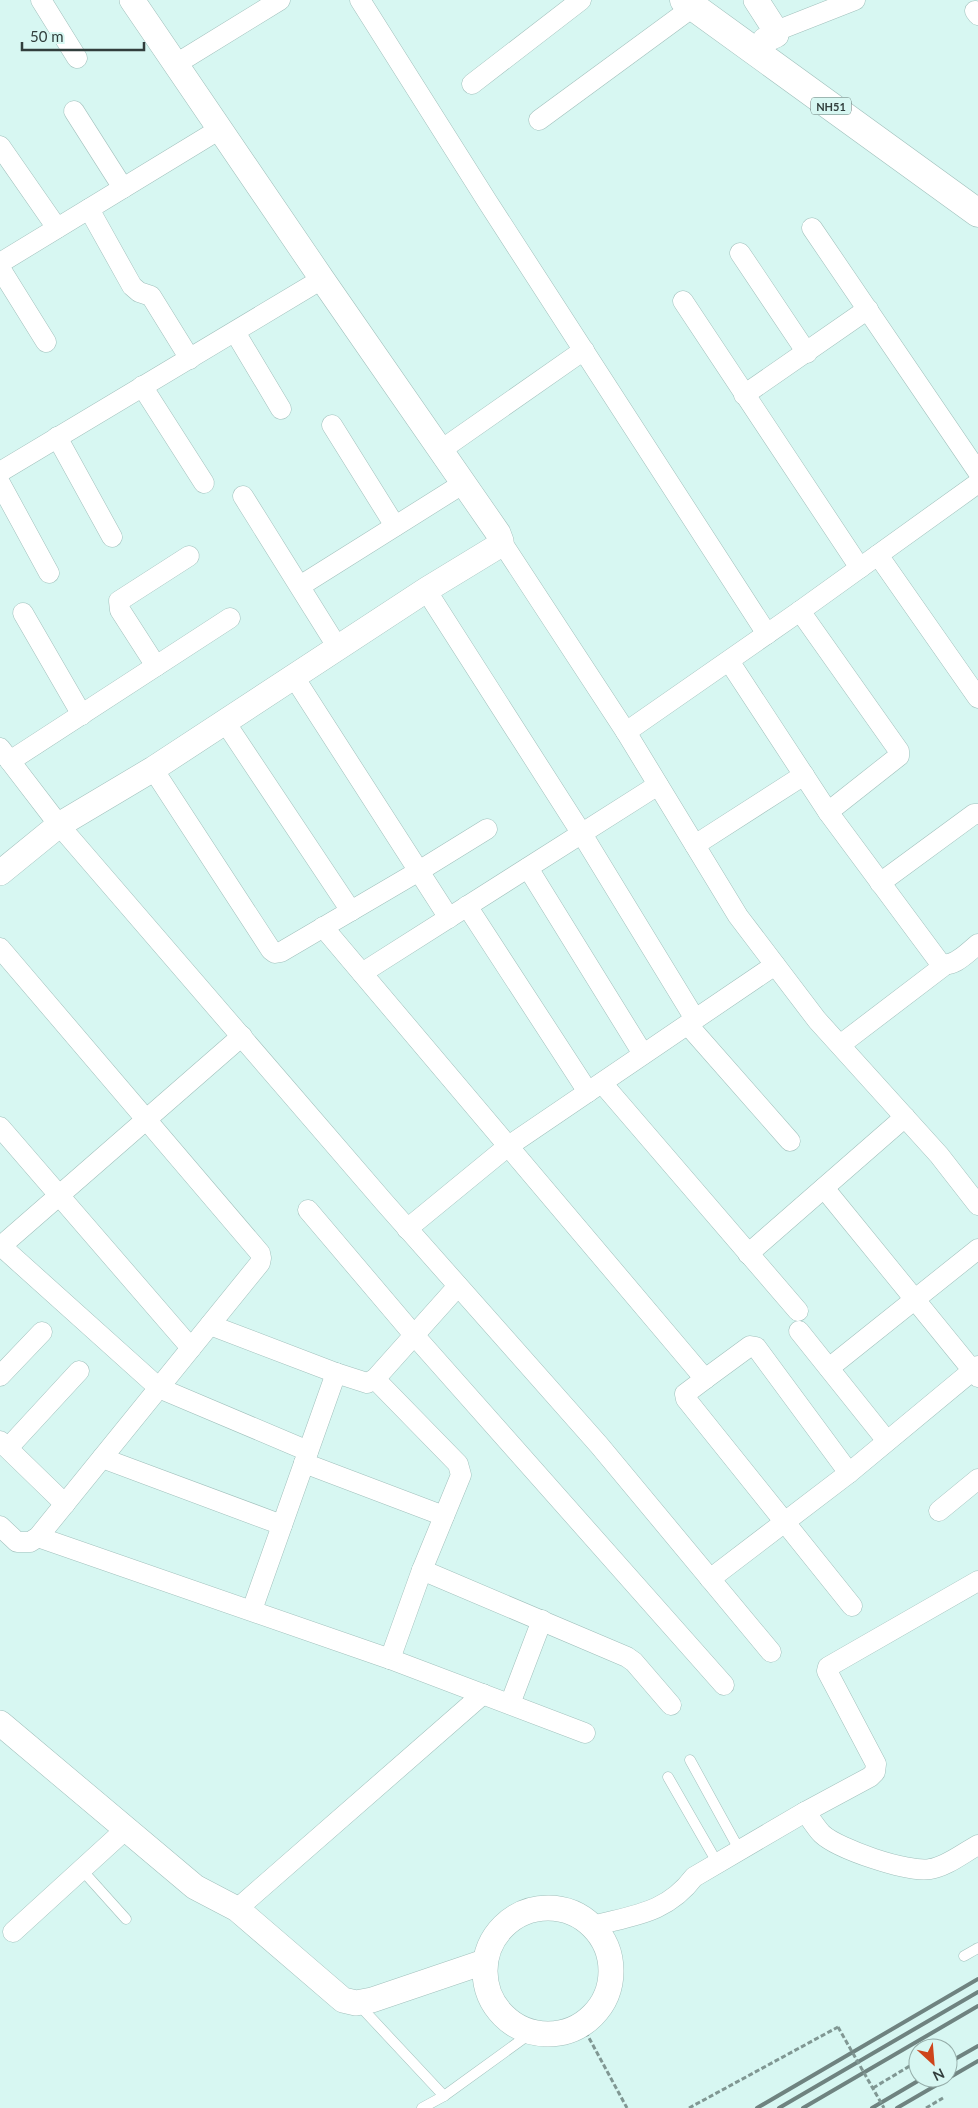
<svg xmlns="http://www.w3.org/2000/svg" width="978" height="2108" viewBox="0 0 978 2108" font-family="Lato,sans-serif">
  <rect width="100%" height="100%" fill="#d7f7f2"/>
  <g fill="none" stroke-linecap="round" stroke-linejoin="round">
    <!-- service casing -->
    <g stroke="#a1c0bc" stroke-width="11">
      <g id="service">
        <polyline points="690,1760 740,1851"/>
        <polyline points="668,1777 718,1864"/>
        <polyline points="82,1870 126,1919"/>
        <polyline points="964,1956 978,1948"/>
        <polyline points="359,2005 444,2096"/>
        <polyline points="422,2108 444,2096 531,2033"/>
      </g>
    </g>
    <!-- minor casing -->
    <g stroke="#a1c0bc" stroke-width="21">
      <g id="minor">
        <polyline points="41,0 77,58"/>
        <polyline points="360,0 487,201 767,634"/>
        <polyline points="975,11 978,15"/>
        <polyline points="776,31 855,0"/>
        <polyline points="176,64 280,0"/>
        <polyline points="472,84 581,0"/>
        <polyline points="74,111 123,188"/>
        <polyline points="539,120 693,7"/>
        <polyline points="0,146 57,228"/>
        <polyline points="89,209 132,286 139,292 151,296 190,359"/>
        <polyline points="812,228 978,472"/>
        <polyline points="740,253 807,353"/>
        <polyline points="0,263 220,129"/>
        <polyline points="0,268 46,342"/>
        <polyline points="683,301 860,568"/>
        <polyline points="235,332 281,409"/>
        <polyline points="142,386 204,483"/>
        <polyline points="744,395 868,309"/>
        <polyline points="332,425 395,526"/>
        <polyline points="57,437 112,537"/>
        <polyline points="441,450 584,350"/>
        <polyline points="0,472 322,279"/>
        <polyline points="0,483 49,573"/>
        <polyline points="243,496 338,648"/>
        <polyline points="501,541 626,732 800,611 978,483"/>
        <polyline points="878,555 978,698"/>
        <polyline points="300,586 464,483"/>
        <polyline points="426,590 582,834 695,1019"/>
        <polyline points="800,611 899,751 899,756 828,812"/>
        <polyline points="23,613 82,715"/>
        <path d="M729 661 828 812 940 963C953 969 968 952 978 944"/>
        <polyline points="156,666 120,610 119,601 189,556"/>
        <polyline points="294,677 449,918"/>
        <polyline points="225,722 351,911"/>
        <polyline points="626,732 738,916 817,1020 939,1155 978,1205"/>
        <polyline points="0,748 59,825 384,1202 599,1445 771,1652"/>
        <polyline points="10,761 230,618"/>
        <polyline points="153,769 271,950 275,953 281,952 419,871 487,829"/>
        <polyline points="695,845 804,775"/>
        <polyline points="528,868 643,1054"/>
        <polyline points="880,883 974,814 978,814"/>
        <polyline points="467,906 588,1092"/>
        <polyline points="323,927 705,1379 685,1394 686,1399 852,1606"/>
        <polyline points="0,948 260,1253 261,1258 260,1263 38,1537 30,1542 17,1542 0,1526"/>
        <polyline points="362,973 658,785"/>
        <polyline points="688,1025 790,1141"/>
        <polyline points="840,1045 945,965"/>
        <polyline points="602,1083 798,1311"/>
        <polyline points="0,1127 191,1348"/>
        <polyline points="824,1188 978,1377"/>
        <polyline points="308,1210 414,1335 724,1685"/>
        <polyline points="407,1229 507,1147 775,965"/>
        <polyline points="1,1246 159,1388 308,1451"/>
        <polyline points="0,1247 242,1036"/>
        <polyline points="748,1254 905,1117"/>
        <polyline points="210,1325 336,1373 367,1383 375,1379 458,1286"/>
        <polyline points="799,1331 887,1441"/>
        <polyline points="829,1368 978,1249"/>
        <polyline points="0,1376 42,1332"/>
        <polyline points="375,1379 458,1464 461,1475 422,1570 390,1659"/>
        <polyline points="705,1379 750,1346 756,1347 849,1473"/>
        <polyline points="0,1441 65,1504"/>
        <polyline points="8,1448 79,1371"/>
        <polyline points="102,1458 282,1525"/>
        <polyline points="304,1463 444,1516"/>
        <polyline points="939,1511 978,1479"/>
        <polyline points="38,1537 390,1659 585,1733"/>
        <polyline points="422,1570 627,1657 634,1662 671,1705"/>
        <polyline points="710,1579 849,1473 978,1366"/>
        <polyline points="252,1610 336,1373"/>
        <polyline points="510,1704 542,1620"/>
        <path d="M805 1812C811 1819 816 1828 822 1834 838 1849 908 1873 930 1869 946 1867 963 1853 978 1845"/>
        <polyline points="237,1909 483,1694"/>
        <path d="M593 1926C634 1915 667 1913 694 1877L805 1812 870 1777 875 1772 876 1764 827 1671 828 1667 978 1581"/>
        <polyline points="13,1932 126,1829"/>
      </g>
    </g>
    <!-- tertiary casing -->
    <g stroke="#a1c0bc" stroke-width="26">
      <g id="tertiary">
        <polyline points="756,0 776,31 776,35 765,40"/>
        <polyline points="0,873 59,825 153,769 426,590 495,548 501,541 498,533 322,279 132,0"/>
        <polyline points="0,1723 195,1887 237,1909 343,2000 356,2003 372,2000 484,1962"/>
        <circle cx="548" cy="1971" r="63"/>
      </g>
    </g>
    <!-- trunk casing -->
    <g stroke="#a1c0bc" stroke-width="29">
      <polyline id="trunk" points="684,0 978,213"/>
    </g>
    <!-- path -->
    <g stroke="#809793" stroke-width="3" stroke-dasharray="5 2.5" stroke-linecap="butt">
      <polyline points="582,2025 627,2108"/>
      <polyline points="873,2088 918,2061"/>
      <polyline points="689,2108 838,2027"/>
      <polyline points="926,2108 943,2098"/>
    </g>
    <!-- service -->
    <use href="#service" stroke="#fff" stroke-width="10"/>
    <!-- minor -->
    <use href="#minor" stroke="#fff" stroke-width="20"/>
    <!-- tertiary -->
    <use href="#tertiary" stroke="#fff" stroke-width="25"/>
    <!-- trunk -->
    <use href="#trunk" stroke="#fff" stroke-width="28"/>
    <!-- rail -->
    <g stroke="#6f8380" stroke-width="4">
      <polyline points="948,2063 978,2046"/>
      <polyline points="757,2108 978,1979"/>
      <polyline points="779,2108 978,1992"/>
      <polyline points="803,2108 978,2006"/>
      <polyline points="872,2108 923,2078"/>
      <polyline points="897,2108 978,2061"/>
    </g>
    <!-- path-bridge -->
    <polyline stroke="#809793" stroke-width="3" stroke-dasharray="5 2.5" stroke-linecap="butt" points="838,2027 884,2108"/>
  </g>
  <g text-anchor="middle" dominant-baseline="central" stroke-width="4" stroke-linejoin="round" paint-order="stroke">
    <!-- shield labels -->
    <rect fill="#d7f7f2" stroke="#637673" stroke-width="1" x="811" y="97.5" width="40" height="17" rx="4"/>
    <g font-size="11" font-weight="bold" fill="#313e3c">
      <text x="831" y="106">NH51</text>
    </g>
  </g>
  <!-- north arrow -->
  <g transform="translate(933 2063) rotate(154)"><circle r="24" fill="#d7f7f2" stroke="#95ada9"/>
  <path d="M0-4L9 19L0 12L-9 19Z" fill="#ce451b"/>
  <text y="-8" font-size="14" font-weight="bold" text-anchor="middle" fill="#313e3c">N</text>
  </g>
  <!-- scale -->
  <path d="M22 42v8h122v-8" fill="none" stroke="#313e3c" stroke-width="2.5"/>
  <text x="30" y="42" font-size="15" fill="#313e3c" stroke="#d7f7f2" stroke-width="4" paint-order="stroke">50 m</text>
</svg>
